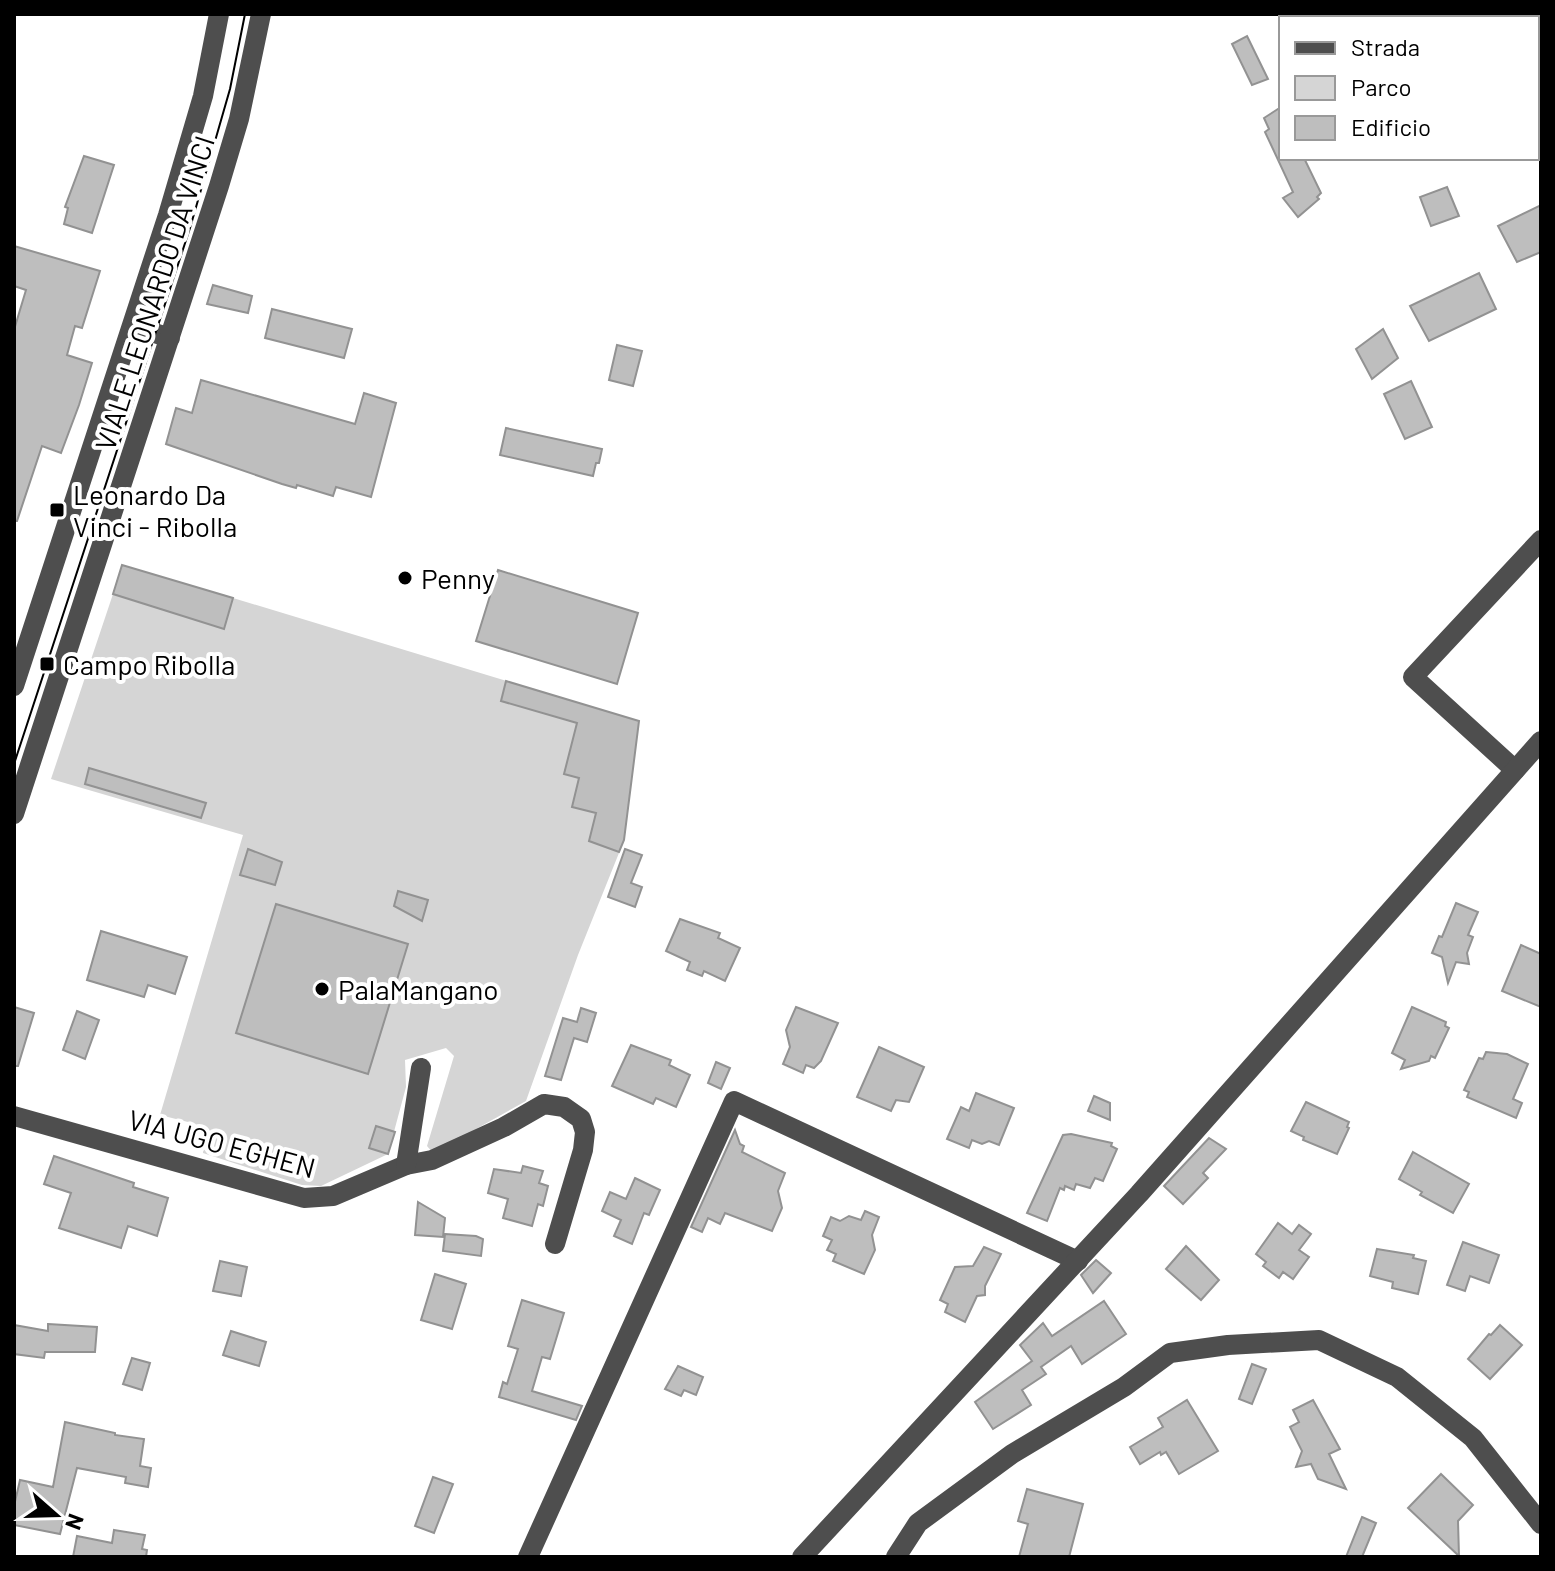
<svg xmlns="http://www.w3.org/2000/svg" width="1555" height="1571" viewBox="0 0 1555 1571" font-family="Barlow,sans-serif">
  <rect width="100%" height="100%" fill="#fff"/>
  <!-- green -->
  <polygon fill="#d5d5d5" points="113,594 223,629 233,598 639,721 622,837 625,838 578,955 526,1101 433,1153 427,1146 454,1056 446,1048 405,1060 406,1087 388,1154 321,1186 302,1185 203,1153 204,1143 193,1139 196,1124 160,1115 243,835 51,779"/>
  <!-- building -->
  <g fill="#bebebe" stroke="#929292" stroke-width="2">
    <polygon points="1247,36 1268,79 1252,85 1232,44"/>
    <polygon points="1281,107 1281,158 1304,158 1321,193 1317,197 1319,199 1298,217 1283,198 1293,192 1265,132 1269,129 1264,118"/>
    <polygon points="84,156 114,165 92,233 64,224 68,208 65,207"/>
    <polygon points="1447,187 1459,216 1431,226 1420,197"/>
    <polygon points="1541,205 1541,252 1517,262 1498,226"/>
    <polygon points="14,246 100,271 82,328 75,326 67,355 92,363 79,405 61,453 42,446 17,521 14,521 14,330 26,290 14,286"/>
    <polygon points="1479,273 1496,309 1429,341 1410,306"/>
    <polygon points="213,285 252,296 248,313 207,304"/>
    <polygon points="272,309 352,329 344,358 265,338"/>
    <polygon points="1383,329 1398,358 1372,379 1356,349"/>
    <polygon points="617,345 642,351 633,386 609,380"/>
    <polygon points="201,380 355,424 364,393 396,403 371,497 336,487 333,496 297,485 296,488 282,484 166,444 176,408 192,413"/>
    <polygon points="1411,381 1432,427 1405,439 1384,394"/>
    <polygon points="506,428 602,449 599,463 596,463 593,476 500,455"/>
    <polygon points="122,565 233,598 224,629 113,594"/>
    <polygon points="498,570 638,613 617,684 476,641"/>
    <polygon points="506,681 639,721 624,840 619,852 589,841 596,813 572,807 579,778 564,774 577,723 501,701"/>
    <polygon points="89,768 206,803 201,818 85,784"/>
    <polygon points="248,849 282,862 275,885 240,875"/>
    <polygon points="625,849 642,855 631,883 642,887 635,907 608,897"/>
    <polygon points="398,891 428,900 422,921 394,906"/>
    <polygon points="1456,903 1478,912 1468,935 1473,937 1467,953 1469,964 1456,962 1448,983 1442,957 1432,953 1439,936 1442,937"/>
    <polygon points="276,904 408,944 368,1074 236,1033"/>
    <polygon points="680,919 720,933 718,938 740,948 725,981 704,971 702,976 687,970 690,962 666,951"/>
    <polygon points="101,931 187,957 175,994 148,985 144,997 87,980"/>
    <polygon points="1521,945 1541,954 1541,1007 1502,991"/>
    <polygon points="14,1007 34,1013 18,1066 14,1066"/>
    <polygon points="796,1007 838,1023 821,1061 814,1068 806,1065 803,1073 783,1064 790,1047 786,1030"/>
    <polygon points="1412,1007 1446,1022 1445,1026 1449,1028 1435,1058 1431,1056 1429,1061 1401,1069 1405,1060 1392,1053"/>
    <polygon points="581,1008 596,1013 587,1042 574,1038 561,1080 545,1076 563,1018 577,1022"/>
    <polygon points="77,1011 99,1020 85,1059 63,1050"/>
    <polygon points="631,1045 671,1060 669,1065 690,1075 676,1107 656,1098 653,1104 612,1086"/>
    <polygon points="879,1047 924,1067 909,1102 896,1100 891,1111 857,1097"/>
    <polygon points="1486,1052 1507,1054 1528,1064 1513,1099 1522,1103 1516,1118 1467,1097 1469,1092 1464,1090 1479,1058 1483,1059"/>
    <polygon points="716,1062 730,1068 721,1089 708,1083"/>
    <polygon points="976,1093 1014,1108 999,1145 989,1141 982,1144 972,1140 969,1148 947,1139 961,1107 969,1111"/>
    <polygon points="1094,1096 1110,1103 1110,1120 1088,1111"/>
    <polygon points="1306,1102 1349,1122 1347,1127 1349,1128 1337,1154 1303,1140 1304,1137 1291,1131"/>
    <polygon points="376,1126 395,1132 388,1154 369,1148"/>
    <polygon points="735,1130 740,1144 744,1146 742,1152 785,1173 778,1191 782,1208 772,1231 725,1213 720,1224 708,1218 702,1232 691,1227"/>
    <polygon points="1071,1134 1112,1143 1111,1146 1117,1149 1103,1181 1095,1178 1090,1188 1076,1184 1074,1190 1065,1186 1064,1190 1060,1188 1047,1221 1027,1213 1063,1135"/>
    <polygon points="1209,1138 1226,1149 1203,1173 1208,1178 1183,1204 1164,1186"/>
    <polygon points="1413,1152 1469,1184 1453,1213 1420,1195 1422,1192 1399,1179"/>
    <polygon points="54,1156 134,1183 133,1187 168,1198 157,1236 128,1226 121,1248 59,1228 71,1193 44,1184"/>
    <polygon points="523,1166 543,1171 539,1183 548,1186 543,1206 538,1204 532,1226 503,1218 508,1199 488,1193 494,1169 521,1173"/>
    <polygon points="635,1178 660,1190 649,1215 644,1213 632,1244 614,1236 621,1220 602,1211 610,1192 626,1199"/>
    <polygon points="418,1202 445,1218 443,1237 415,1235"/>
    <polygon points="865,1211 879,1217 872,1235 875,1250 864,1274 833,1261 836,1254 827,1250 832,1240 823,1236 831,1217 840,1221 849,1216 861,1220"/>
    <polygon points="1278,1223 1292,1234 1299,1225 1311,1234 1299,1250 1309,1257 1293,1279 1283,1272 1279,1278 1263,1266 1266,1262 1256,1254"/>
    <polygon points="445,1234 476,1236 483,1239 481,1256 443,1251"/>
    <polygon points="1463,1242 1499,1255 1489,1283 1470,1276 1465,1291 1447,1285"/>
    <polygon points="1186,1246 1219,1280 1201,1300 1166,1269"/>
    <polygon points="984,1247 1001,1254 985,1286 985,1295 977,1296 965,1322 945,1312 948,1304 940,1300 955,1267 973,1266"/>
    <polygon points="1377,1249 1414,1255 1413,1258 1426,1261 1418,1294 1392,1288 1393,1282 1370,1276"/>
    <polygon points="1096,1260 1111,1273 1093,1293 1081,1275"/>
    <polygon points="220,1261 247,1267 241,1296 213,1291"/>
    <polygon points="435,1274 466,1284 452,1329 421,1320"/>
    <polygon points="522,1300 564,1313 550,1359 542,1357 532,1391 582,1406 576,1420 499,1397 503,1382 507,1384 518,1349 508,1346"/>
    <polygon points="1104,1301 1126,1334 1082,1364 1071,1346 1041,1367 1046,1374 1022,1390 1031,1405 993,1429 975,1402 1032,1361 1020,1345 1043,1323 1052,1336"/>
    <polygon points="48,1324 97,1327 95,1352 45,1352 44,1358 14,1354 14,1325 48,1331"/>
    <polygon points="1500,1325 1522,1345 1490,1379 1468,1359 1489,1334 1491,1335"/>
    <polygon points="231,1331 266,1342 259,1366 223,1355"/>
    <polygon points="132,1358 150,1363 142,1390 123,1384"/>
    <polygon points="1252,1364 1266,1369 1252,1404 1239,1399"/>
    <polygon points="678,1366 703,1377 696,1395 684,1390 681,1396 665,1389"/>
    <polygon points="1187,1400 1218,1451 1179,1474 1166,1452 1161,1455 1160,1452 1140,1464 1130,1447 1163,1427 1158,1418"/>
    <polygon points="1313,1400 1340,1449 1329,1454 1346,1489 1318,1479 1311,1464 1296,1467 1302,1451 1290,1427 1299,1422 1293,1410"/>
    <polygon points="65,1422 115,1433 115,1435 144,1439 140,1466 151,1468 148,1487 125,1483 126,1477 77,1468 60,1534 14,1525 14,1506 20,1480 53,1487"/>
    <polygon points="1441,1474 1473,1505 1458,1521 1459,1556 1408,1508"/>
    <polygon points="433,1477 453,1484 434,1533 415,1526"/>
    <polygon points="1027,1489 1083,1504 1069,1557 1019,1557 1028,1524 1018,1521"/>
    <polygon points="1362,1517 1376,1523 1362,1557 1346,1557"/>
    <polygon points="114,1530 145,1535 142,1549 147,1550 146,1557 73,1557 77,1536 112,1543"/>
  </g>
  <g fill="none" stroke-linecap="round" stroke-linejoin="round">
    <!-- minor -->
    <g stroke="#4e4e4e" stroke-width="20">
      <polyline points="133,326 170,338"/>
      <polyline points="14,686 168,215 203,96 219,14"/>
      <polyline points="1515,770 1413,677 1541,540"/>
      <polyline points="14,814 219,186 239,119 261,14"/>
      <polyline points="14,1116 304,1198 333,1196 406,1165 432,1160 504,1127 544,1104 564,1107 581,1119 585,1132 583,1150 555,1244"/>
      <polyline points="406,1165 421,1068"/>
      <polyline points="528,1557 734,1101 1078,1261"/>
      <polyline points="802,1557 1139,1194 1541,741"/>
      <polyline points="896,1557 918,1523 1012,1454 1124,1387 1170,1353 1228,1345 1319,1340 1397,1377 1473,1438 1541,1524"/>
    </g>
    <!-- tram -->
    <polyline stroke="#000" stroke-width="2" points="14,764 190,228 230,89 245,14"/>
  </g>
  <!-- markers -->
  <g fill="#000" stroke="#fff" stroke-width="3">
    <rect x="49" y="502" width="16" height="16" rx="4"/>
    <circle cx="405" cy="578" r="8"/>
    <rect x="39" y="656" width="16" height="16" rx="4"/>
    <circle cx="322" cy="989" r="8"/>
  </g>
  <g text-anchor="middle" dominant-baseline="central" stroke-width="8" stroke-linejoin="round" paint-order="stroke">
    <!-- street labels -->
    <g font-size="28" fill="#000" stroke="#fff">
      <text transform="translate(154 293) rotate(-72)">VIALE LEONARDO DA VINCI</text>
      <text transform="translate(222 1143) rotate(15)">VIA UGO EGHEN</text>
    </g>
    <!-- poi labels -->
    <g font-size="28" fill="#000" stroke="#fff" text-anchor="start">
      <text x="73" y="494">Leonardo Da<tspan x="73" dy="32">Vinci - Ribolla</tspan></text>
      <text x="421" y="578">Penny</text>
      <text x="63" y="664">Campo Ribolla</text>
      <text x="338" y="989">PalaMangano</text>
    </g>
  </g>
  <!-- border -->
  <rect width="1555" height="1571" fill="none" stroke="#000000" stroke-width="32"/>
  <!-- legend -->
  <rect x="1279" y="16" width="260" height="144" fill="#ffffff" stroke="#999999" stroke-width="2"/>
  <rect x="1295" y="42" width="40" height="12" fill="#4e4e4e" stroke="#999999" stroke-width="2"/>
  <text x="1351" y="56" font-size="24" fill="#000000">Strada</text>
  <rect x="1295" y="76" width="40" height="24" fill="#d5d5d5" stroke="#999999" stroke-width="2"/>
  <text x="1351" y="96" font-size="24" fill="#000000">Parco</text>
  <rect x="1295" y="116" width="40" height="24" fill="#bebebe" stroke="#999999" stroke-width="2"/>
  <text x="1351" y="136" font-size="24" fill="#000000">Edificio</text>
  <!-- north arrow -->
  <g transform="translate(56 1515) rotate(110)" stroke="#ffffff" stroke-width="6" paint-order="stroke">
  <path d="M0-6L14 30L0 20L-14 30Z" fill="#000000"/>
  <text y="-12" font-size="22" font-weight="bold" text-anchor="middle" fill="#000000">N</text>
  </g>
</svg>
